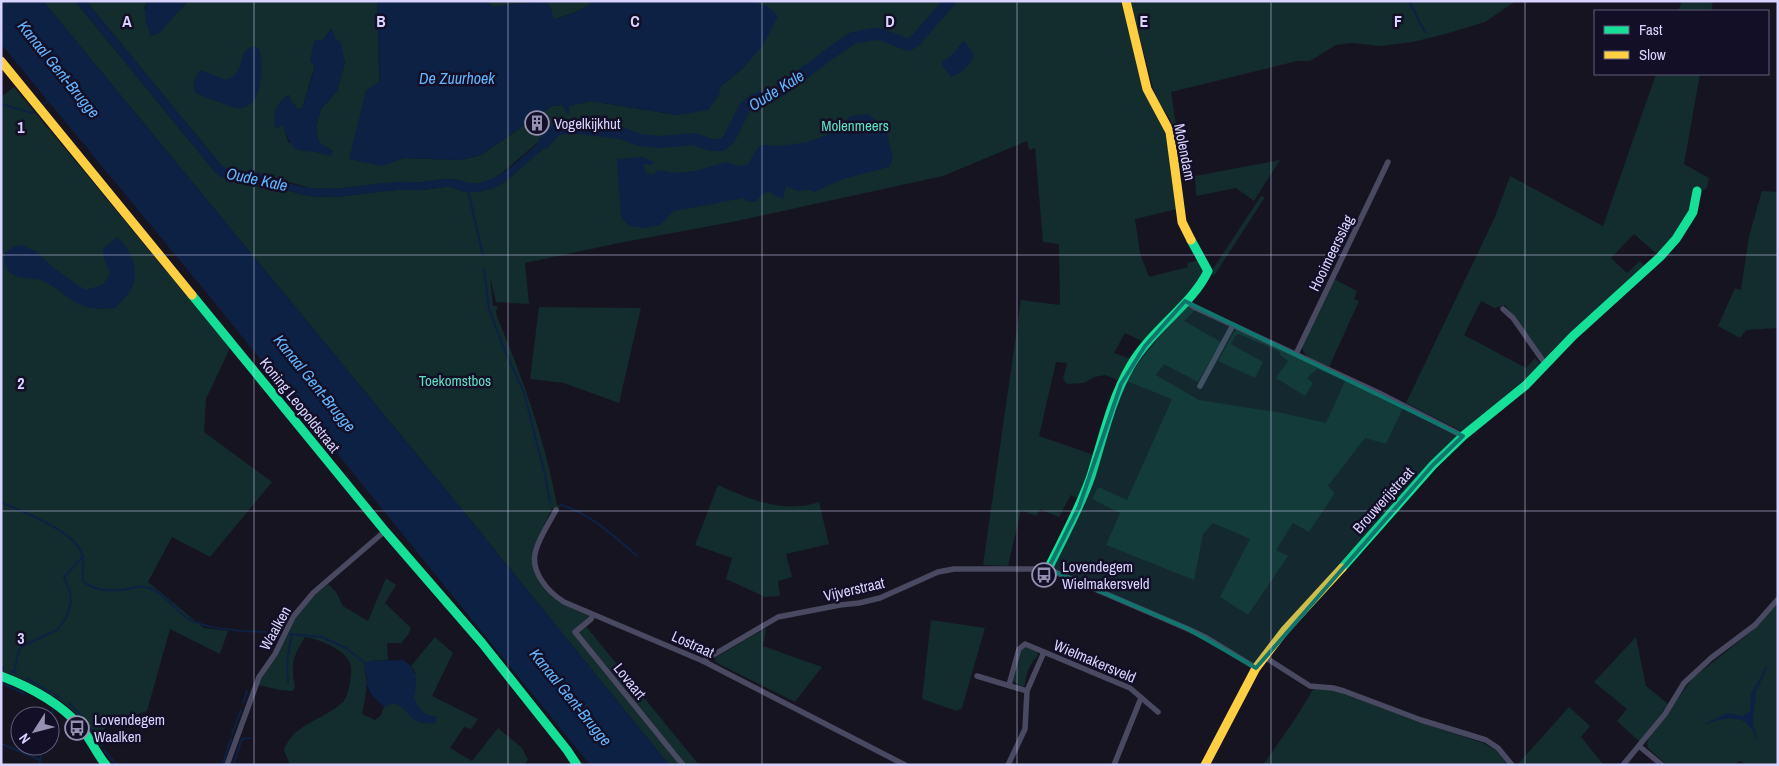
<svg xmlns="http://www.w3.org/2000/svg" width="1779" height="766" viewBox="0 0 1779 766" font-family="'Archivo Narrow',sans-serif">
  <rect width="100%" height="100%" fill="#161421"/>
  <!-- green -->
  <g fill="#132c2d" fill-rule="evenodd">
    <path d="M43 1H75L215 172 309 196 335 197 396 190H422L444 187H451L465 192 494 188 507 180 535 155 554 131 543 138 502 173 491 180 478 184 467 183 452 179H444L422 182H396L335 189 310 188 254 172 225 169 221 165 86 1H147L144 9H181L187 1H377L382 166 404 158 461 160 481 155 552 106 563 105 568 115 569 106 591 101 677 115 720 87 743 68 749 1H1123L1144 86 1167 132 1178 209 1135 219 1140 253 1149 277 1188 267 1187 263 1200 260 1204 266 1203 276 1144 342 1125 333 1114 353 1131 359 1118 380 1105 375 1094 377 1084 383 1067 384 1063 379 1067 363 1056 362 1039 436 1094 455 1079 499 1071 495 1059 517 1040 509 1036 516 1021 510 1008 566 983 565 1021 300 1060 305 1059 244 1043 242 1035 148 1029 150 1027 141 943 176 737 221 619 243 525 263 529 304 496 302 490 277 493 306H498L496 312 498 319C523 379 545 440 557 505L560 506 558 510 552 508 536 543 538 573 557 597 593 615 585 625 699 765H669L451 496ZM331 29 345 62 337 91 321 109 316 126 318 140 322 145 333 151 331 155 311 151 288 142 283 123 275 127C274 112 276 103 289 95L291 101 297 108 302 109 322 42ZM880 31 904 40H912L903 49C895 45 886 38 878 37 849 33 806 79 782 94L779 88 833 46 852 35 865 32Z"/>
    <polygon points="486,1 590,1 590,4 576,12 553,20 551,9 521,3 493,7"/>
    <polygon points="1130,1 1516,1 1485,22 1445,34 1413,42 1380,46 1351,43 1336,45 1310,61 1297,61 1171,92 1183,171 1179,172 1171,121 1157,99 1153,88"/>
    <polygon points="1682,1 1713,1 1711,11 1678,11"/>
    <polygon points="1656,74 1700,74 1684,164 1709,178 1707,188 1700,192 1675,237 1658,255 1634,234 1611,258 1627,273 1640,261 1646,267 1547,359 1544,359 1505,305 1495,308 1481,301 1464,335 1526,368 1535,358 1542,365 1463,432 1406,403 1495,217 1510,176 1603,226"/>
    <path d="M14 87 230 348 206 399 204 432 272 482 210 557 172 537 148 582 204 628 228 631 220 654 170 629 147 711 108 724 96 741C88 729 80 717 70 708 52 693 23 678 1 671V97Z"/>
    <polygon points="1280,160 1254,201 1236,188 1196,196 1195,176"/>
    <polygon points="1762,191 1778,192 1778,328 1746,330 1740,338 1718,326 1735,288 1741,290 1749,236"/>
    <polygon points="1261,196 1265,197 1214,276 1211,272"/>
    <path d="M1334 279 1357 291 1354 299 1359 301 1329 367C1319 362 1303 359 1302 346Z"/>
    <polygon points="1186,305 1195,310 1184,321 1221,342 1198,382 1164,364 1156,375 1199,400 1282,413 1326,423 1345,381 1317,369 1307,378 1313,383 1305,396 1276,378 1288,361 1279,354 1280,352 1239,334 1235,336 1231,344 1263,362 1255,378 1218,361 1234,332 1237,329 1403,408 1386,444 1365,438 1328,486 1335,493 1309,532 1293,523 1276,550 1288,556 1248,615 1220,597 1250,539 1213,523 1203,534 1194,580 1106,545 1120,513 1092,499 1098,487 1127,500 1172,399 1126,381 1146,353"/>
    <polygon points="539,307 641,308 619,403 564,383 530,379"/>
    <path d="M718 485C742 496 772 509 799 506 806 506 812 504 819 502L829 544 786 554 792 577 778 581 780 596 765 597 726 579 732 558 695 545Z"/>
    <path d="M386 578 396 585 385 603 411 628 408 635 401 643H387L388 660 370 661 364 668C369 684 365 698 362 714L375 720 381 715 389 692 416 673 411 666 435 637 453 653 432 696 478 719 471 729 464 727 450 748 472 761 498 728 522 748 528 760 524 765H290L284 750C293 724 323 720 342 703 347 699 349 688 350 682 351 676 352 669 350 663 345 649 318 639 305 637 292 658 291 664 295 688L292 691 280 690 258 685 297 614 308 601 328 584 336 592 343 606 368 621Z"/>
    <polygon points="1778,603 1778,765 1748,765 1740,761 1734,765 1667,765 1648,748 1647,743 1649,738 1693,678 1752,631"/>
    <polygon points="931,620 985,628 962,708 957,711 922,699"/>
    <polygon points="766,628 763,646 822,667 795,702 719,664 715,661 716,657"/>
    <polygon points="1636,637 1646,686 1668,704 1640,742 1617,721 1627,709 1594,682"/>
    <path d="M1025 647 1037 652 1038 656C1030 662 1025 676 1025 685L1022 687 1013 681 1022 650Z"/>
    <polygon points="1314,688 1336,690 1422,723 1483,743 1496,750 1508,765 1263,765 1295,719"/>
    <polygon points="1569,707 1590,726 1581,737 1604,765 1517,765"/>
  </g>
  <!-- water -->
  <g fill="#0d2144">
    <polygon points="1,1 43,1 451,496 669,765 590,765 210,297 1,44"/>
    <path d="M75 1H86L221 165C229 172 243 170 253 172 273 177 292 186 312 188 340 191 367 184 395 182 404 181 413 183 422 182 429 181 437 179 444 179 462 178 469 188 489 180 511 172 534 144 555 130L549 144 507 180 494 188 479 192H465L451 187H444L422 190H396L335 197 309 196 252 181 221 177 215 172Z"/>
    <path d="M147 1H187L161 32 151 36C146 24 143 14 147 1Z"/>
    <path d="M377 1H486L493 7C511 4 528 1 547 3L551 9 554 20 576 12 590 4V1H749L767 6 778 16 764 44 743 68 720 87 719 95 708 110 677 115 591 101 569 106 568 116 563 105 552 106 481 155 461 160 404 158 382 166 349 159 366 91 380 81Z"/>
    <path d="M332 28 335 38 341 43 345 62 337 91 321 109 316 126 318 140 322 145 333 151 331 156C301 145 294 162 283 124L278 129 275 127C273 112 276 104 289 95L291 101 297 108 302 109 315 68 310 60 314 42 318 39 322 41Z"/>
    <path d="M963 41 965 42 974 55C972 64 961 74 951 77L942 65V62L954 53Z"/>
    <path d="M254 46 259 49C263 65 263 105 242 108 234 109 226 105 219 102 209 99 202 97 194 91 193 82 195 77 201 70L226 80C249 71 234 52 254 46Z"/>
    <polygon points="868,114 886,129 893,159 889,167 843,179 814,192 810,190 798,191 786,186 783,199 774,195 770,191 762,194 756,202 746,201 744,198 674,211 660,225 644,228 629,226 621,217 617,159 642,157 654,162 651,165 643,164 646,173 653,175 658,170 677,173 695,171 727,162 738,166 748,165 754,153 761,145 780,146 808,142 832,133 851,116"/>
    <path d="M117 237C129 247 138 266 134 283 131 292 122 301 115 308 105 309 95 310 84 306 69 301 57 286 41 280 31 277 17 281 9 271 4 266 4 260 5 253L13 247 22 245 37 252 54 268 85 290C98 286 105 287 110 273L104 259 103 249Z"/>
    <path d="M403 660C418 670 418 681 414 698 420 710 423 715 437 717L435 723C407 726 411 709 394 703L384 707 371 694 367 685V678L364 668 365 663 370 661Z"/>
    <path d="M1767 665V668L1756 692 1753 722 1758 743C1756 739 1754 732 1751 728 1740 713 1719 719 1705 725V724L1727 713 1742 716 1750 711 1751 694Z"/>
  </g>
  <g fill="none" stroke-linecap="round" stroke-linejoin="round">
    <!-- stream -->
    <g stroke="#0d2144" stroke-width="2">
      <polyline points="1409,1 1425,32"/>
      <polyline points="1,104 32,113 34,112"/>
      <polyline points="44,104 49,100"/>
      <polyline points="468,190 483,256"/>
      <polyline points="484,269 489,309 502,344 524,393 545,475 550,502"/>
      <path d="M1 502C23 512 75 531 82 554 85 563 82 572 83 581 92 590 108 591 119 590 128 590 138 585 146 587 160 589 174 609 186 617 207 632 254 631 280 633"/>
      <path d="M561 505C591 514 614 536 637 556"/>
      <polyline points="289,634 322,637 346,648 365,663"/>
      <polyline points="1,667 3,668"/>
      <polyline points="11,671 16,673"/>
      <polyline points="14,672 19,650 22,646 57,630 66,618 71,602 70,592 64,577 83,557"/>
      <polyline points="26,678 61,698"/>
      <path d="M288 682C286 665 287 652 292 635"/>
      <polyline points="1,683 25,694"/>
      <polyline points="69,703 84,719 102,746"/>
      <polyline points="243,703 247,691"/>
      <polyline points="50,721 53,709"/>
      <polyline points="232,734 241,710"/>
      <polyline points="2,744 40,760"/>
      <polyline points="104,750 117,765"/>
      <polyline points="223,763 231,739"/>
      <polyline points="39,765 44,746"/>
      <polyline points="233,765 242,739 250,738"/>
    </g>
    <!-- river -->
    <polyline stroke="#0d2144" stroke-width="12" points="544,143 555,130 569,127 621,133 640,140 660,142 694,139 711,145 722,145 729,139 745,107 754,100 780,91 835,50 853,38 874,34 883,35 908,45 914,42 950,1"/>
    <!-- street -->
    <g stroke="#4a4962" stroke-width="5.5">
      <polyline points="1185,301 1194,307 1233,325 1379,393 1463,436"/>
      <polyline points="1503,309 1513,318 1546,365"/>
      <polyline points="1296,354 1388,162"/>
      <polyline points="1200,386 1233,325"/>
      <path d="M556 510C549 523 540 536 536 550 529 571 548 592 564 602L703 661 905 765"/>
      <polyline points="593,615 591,619 575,632 683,765"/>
      <polyline points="1263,656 1310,686 1333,688 1344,691 1421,720 1486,740 1498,748 1512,765"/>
      <polyline points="703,661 778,617 840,605 859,603 880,598 938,572 954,569 1048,569 1188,629 1207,638 1256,668"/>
      <polyline points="977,676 1027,691"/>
      <polyline points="1009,685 1019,649 1025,644 1044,652"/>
      <polyline points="1639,746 1662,765"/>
      <polyline points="227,765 259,677 275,654 293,617 313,593 385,531"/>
      <polyline points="1008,765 1025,729 1027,691 1044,652 1130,688 1158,712"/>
      <polyline points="1114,765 1141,698"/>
      <polyline points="1623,765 1665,714 1684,683 1711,658 1755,625 1778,599"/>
    </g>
    <!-- fast -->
    <g stroke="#16e098" stroke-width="9">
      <polyline points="192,295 385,531 482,643 567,750 577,765"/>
      <polyline points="1342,568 1433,465 1463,436 1526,385 1573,336 1660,257 1676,239 1693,212 1697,191"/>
      <path d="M1048 569C1063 538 1080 508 1091 476 1103 438 1111 399 1131 365 1151 330 1192 305 1208 271L1191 240"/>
      <path d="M1 676C30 687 59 702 80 726 90 738 96 753 106 765"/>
    </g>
    <!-- slow -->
    <g stroke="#ffcf43" stroke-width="9">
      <polyline points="1126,1 1147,89 1170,132 1182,222 1191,240"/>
      <polyline points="1,61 192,295"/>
      <polyline points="1205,765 1256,668 1285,630 1342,568"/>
    </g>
  </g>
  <!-- marked area -->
  <path fill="#0f766e" fill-opacity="0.2" stroke="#0f766e" stroke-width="4" stroke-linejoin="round" d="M1185 301 1463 436 1433 465 1256 668 1188 629 1048 569 1079 507 1121 384 1145 346Z"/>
  <!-- grid -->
  <path fill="none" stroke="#d9d4ff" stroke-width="1" stroke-opacity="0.55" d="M254 1V765M508 1V765M762 1V765M1017 1V765M1271 1V765M1525 1V765M1 255H1778M1 511H1778"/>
  <!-- icons -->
  <defs>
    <g id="building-ring" transform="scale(1.25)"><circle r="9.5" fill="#130f26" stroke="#9591b1" stroke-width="1.5"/><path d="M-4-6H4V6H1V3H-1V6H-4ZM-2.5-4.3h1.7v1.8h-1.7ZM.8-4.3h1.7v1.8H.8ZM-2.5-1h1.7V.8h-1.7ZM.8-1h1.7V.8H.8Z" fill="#9591b1"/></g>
    <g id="bus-ring" transform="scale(1.25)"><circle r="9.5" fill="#130f26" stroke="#9591b1" stroke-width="1.5"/><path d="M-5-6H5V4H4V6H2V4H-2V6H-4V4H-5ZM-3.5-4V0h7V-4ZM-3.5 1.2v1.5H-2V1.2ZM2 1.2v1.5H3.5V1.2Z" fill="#9591b1"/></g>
  </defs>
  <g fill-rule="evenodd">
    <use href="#building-ring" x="537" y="123"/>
    <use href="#bus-ring" x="1044" y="575"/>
    <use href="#bus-ring" x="77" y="728"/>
  </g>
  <g text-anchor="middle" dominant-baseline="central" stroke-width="5" stroke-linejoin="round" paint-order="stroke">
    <!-- poi labels -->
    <g font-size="15" fill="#d9d4ff" stroke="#130f26" text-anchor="start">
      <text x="554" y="123">Vogelkijkhut</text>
      <text x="1062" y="566">Lovendegem<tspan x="1062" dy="17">Wielmakersveld</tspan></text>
      <text x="94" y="719">Lovendegem<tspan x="94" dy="17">Waalken</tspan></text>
    </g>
    <!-- park labels -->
    <g font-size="15" fill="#5fe0c0" stroke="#130f26">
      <text x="855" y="125">Molenmeers</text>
      <text x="455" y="380">Toekomstbos</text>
    </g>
    <!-- street labels -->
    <g font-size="15" fill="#d9d4ff" stroke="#130f26">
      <text transform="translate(1185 152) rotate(79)">Molendam</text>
      <text transform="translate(1331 253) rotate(-64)">Hooimeersslag</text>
      <text transform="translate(300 405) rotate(51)">Koning Leopoldstraat</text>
      <text transform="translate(1383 500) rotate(-48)">Brouwerijstraat</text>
      <text transform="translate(854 589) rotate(-13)">Vijverstraat</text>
      <text transform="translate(275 628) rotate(-61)">Waalken</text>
      <text transform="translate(693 644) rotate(24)">Lostraat</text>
      <text transform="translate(1095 661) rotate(23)">Wielmakersveld</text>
      <text transform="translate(630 681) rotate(51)">Lovaart</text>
    </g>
    <!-- water labels -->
    <g font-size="16" font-style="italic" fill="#62b6ff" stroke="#130f26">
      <text transform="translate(59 69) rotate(51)">Kanaal Gent-Brugge</text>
      <text x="457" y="78">De Zuurhoek</text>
      <text transform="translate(776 90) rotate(-32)">Oude Kale</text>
      <text transform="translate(257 179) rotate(12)">Oude Kale</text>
      <text transform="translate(315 383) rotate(51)">Kanaal Gent-Brugge</text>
      <text transform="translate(571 697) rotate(51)">Kanaal Gent-Brugge</text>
    </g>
  </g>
  <g font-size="16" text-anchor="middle" font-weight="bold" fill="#d9d4ff" stroke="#130f26" stroke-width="5" stroke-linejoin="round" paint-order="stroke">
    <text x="127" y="27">A</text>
    <text x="381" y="27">B</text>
    <text x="635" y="27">C</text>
    <text x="890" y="27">D</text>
    <text x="1144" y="27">E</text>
    <text x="1398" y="27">F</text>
    <text x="21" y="133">1</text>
    <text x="21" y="389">2</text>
    <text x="21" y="644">3</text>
  </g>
  <!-- border -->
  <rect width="1779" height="766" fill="none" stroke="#d9d4ff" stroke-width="5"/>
  <!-- legend -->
  <rect x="1594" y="10" width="175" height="65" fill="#130f26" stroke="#625e7d"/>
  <rect x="1604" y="26" width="25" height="8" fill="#16e098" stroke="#625e7d"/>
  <text x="1639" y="35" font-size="15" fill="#d9d4ff">Fast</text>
  <rect x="1604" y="51" width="25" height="8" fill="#ffcf43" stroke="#625e7d"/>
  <text x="1639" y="60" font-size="15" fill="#d9d4ff">Slow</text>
  <!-- north arrow -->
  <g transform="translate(35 731) rotate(234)"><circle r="24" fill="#130f26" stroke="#625e7d"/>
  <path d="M0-4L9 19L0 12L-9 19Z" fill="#9591b1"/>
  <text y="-8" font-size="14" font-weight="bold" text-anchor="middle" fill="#d9d4ff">N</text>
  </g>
</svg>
